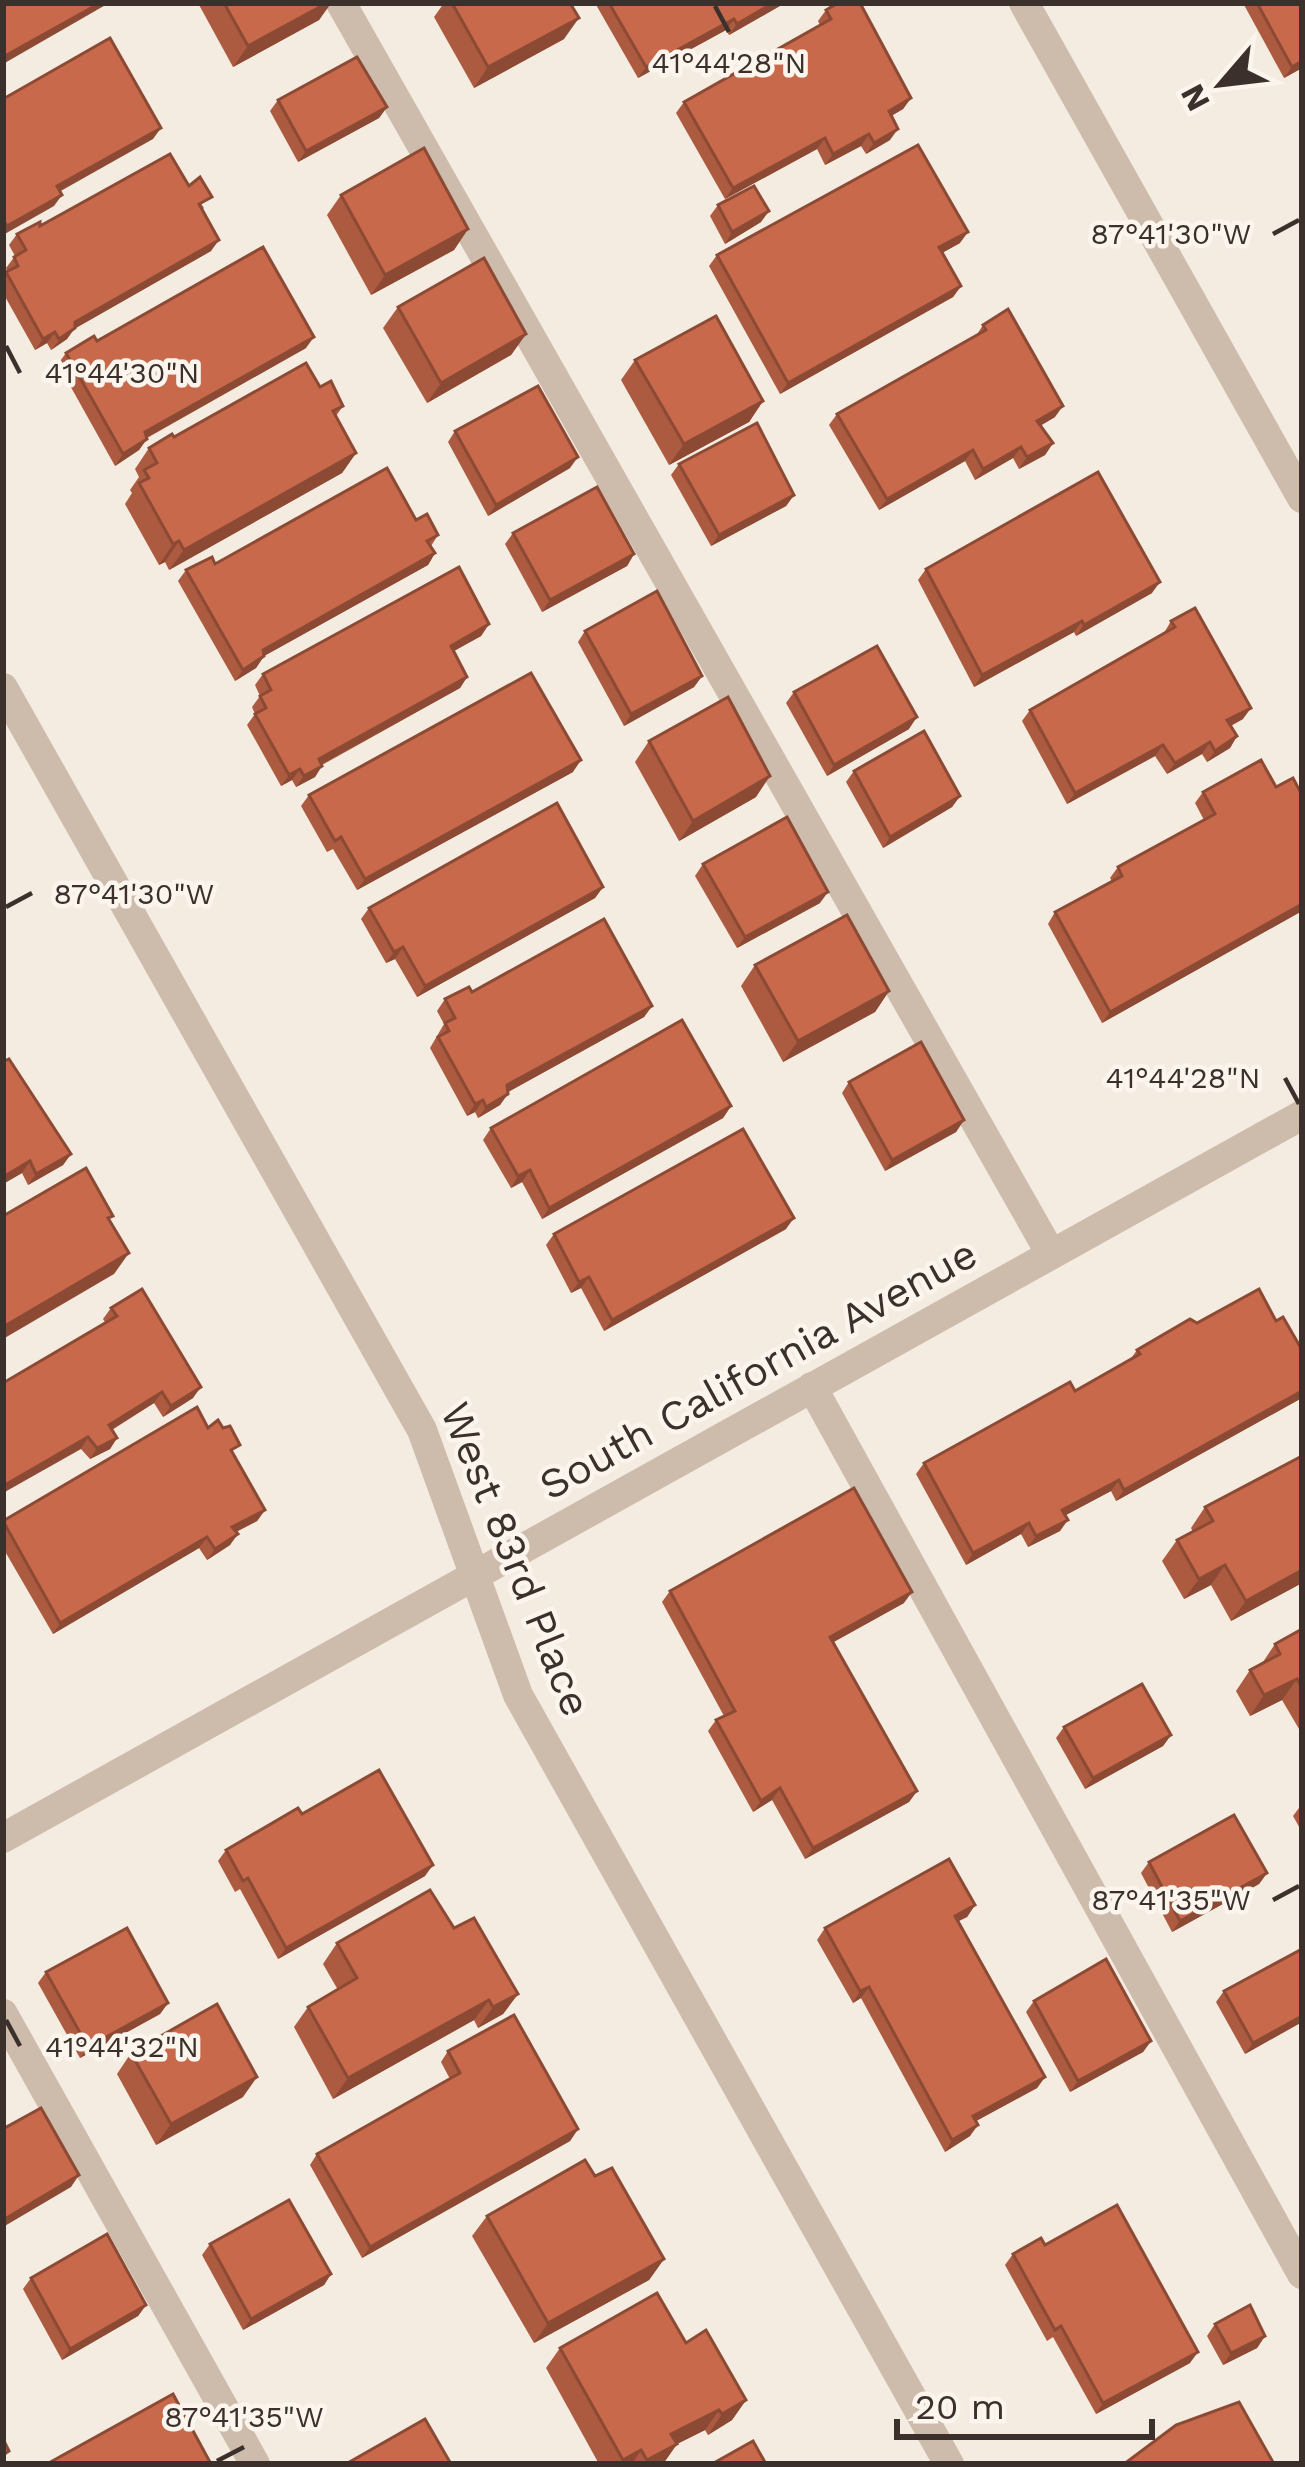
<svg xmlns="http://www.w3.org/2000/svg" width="1305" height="2467" viewBox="0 0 1305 2467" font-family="'Work Sans',sans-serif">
  <rect width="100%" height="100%" fill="#f4ebe1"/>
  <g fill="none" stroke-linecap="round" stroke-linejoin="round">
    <!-- minor -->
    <g stroke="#cdbbac" stroke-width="30">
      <polyline points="341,3 1051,1254"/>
      <polyline points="1024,3 1302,498"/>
      <polyline points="3,688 422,1430 518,1695 949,2464"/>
      <polyline points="812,1387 1302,2274"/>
      <polyline points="3,1838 1302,1115"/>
      <polyline points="3,2014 255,2464"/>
    </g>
  </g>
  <!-- wall -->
  <g fill="#ac5a40">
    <polygon points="198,3 331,3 319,20 233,67"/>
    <polygon points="444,3 570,3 564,39 474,88 434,17"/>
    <polygon points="595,3 785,3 729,35 726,30 638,78"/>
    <polygon points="1243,3 1302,3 1302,68 1284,78"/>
    <polygon points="826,10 911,98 903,109 891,116 890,140 866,154 861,146 825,165 817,149 725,199 676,113 684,102 820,25 818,21"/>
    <polygon points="278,100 387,107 379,118 298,162 270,111"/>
    <polygon points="189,186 204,208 202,210 211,251 74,329 67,339 51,350 47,343 35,350 3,293 3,276 7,271 6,268 15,256 9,245 17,234"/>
    <polygon points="341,195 468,229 454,250 371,295 327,215"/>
    <polygon points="718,205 761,222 725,244 710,216"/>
    <polygon points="960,243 942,253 961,286 953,297 780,394 709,266 717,255"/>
    <polygon points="398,307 526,334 511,355 427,403 383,328"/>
    <polygon points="983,325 1055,417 1041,425 1053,443 1045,455 1019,469 1013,458 975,480 965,461 879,510 829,425 837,414 976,336"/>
    <polygon points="97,341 306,348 147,438 139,450 115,466 58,364 66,353"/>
    <polygon points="635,360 763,401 749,422 669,465 621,380"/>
    <polygon points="320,387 343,406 336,416 356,453 342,473 169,570 165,562 159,565 125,504 132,493 130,490 139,477 135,469 149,448 174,437"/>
    <polygon points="455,431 570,468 488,516 448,442"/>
    <polygon points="679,464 794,495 786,506 711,546 671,475"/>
    <polygon points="416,520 438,535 431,546 435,553 428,565 264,656 256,668 235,681 178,581 186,570"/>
    <polygon points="513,533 634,554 627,566 542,612 505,544"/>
    <polygon points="926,569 1152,593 1076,636 1074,632 974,687 918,580"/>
    <polygon points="1171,621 1243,719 1231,726 1237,736 1230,748 1207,762 1202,754 1167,774 1155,756 1067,804 1022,721 1030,710 1164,633"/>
    <polygon points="489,624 481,636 454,651 467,677 460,688 322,765 315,777 296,787 292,780 281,786 247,725 255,714 252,707 260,696 255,685 263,674"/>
    <polygon points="585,631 702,676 694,687 624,726 578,642"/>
    <polygon points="794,692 909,729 827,776 786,703"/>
    <polygon points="649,741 756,797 679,841 635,762"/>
    <polygon points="854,771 960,796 952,807 883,848 846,782"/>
    <polygon points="573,772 357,890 333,849 327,852 301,806 309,795"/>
    <polygon points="1276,787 1302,795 1302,911 1102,1023 1048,924 1055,912 1112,881 1110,878 1118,867 1204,820 1195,803 1203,792"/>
    <polygon points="703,864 820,903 737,948 695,876"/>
    <polygon points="603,887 595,898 417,997 395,959 386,963 361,919 369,908"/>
    <polygon points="755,965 889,991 875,1012 783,1062 741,986"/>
    <polygon points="472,992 652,1006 644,1017 508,1092 500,1105 478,1118 475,1112 467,1116 430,1048 444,1024 437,1011 445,999"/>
    <polygon points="3,1062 71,1154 63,1165 28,1185 22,1173 3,1184"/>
    <polygon points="849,1082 964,1120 956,1132 885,1171 842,1093"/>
    <polygon points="731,1106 723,1118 542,1219 522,1182 511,1188 483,1140 491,1128"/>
    <polygon points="786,1229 604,1331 581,1288 571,1293 546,1245 554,1234"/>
    <polygon points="111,1308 193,1398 163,1417 154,1403 112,1430 117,1438 110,1449 90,1459 81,1449 105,1322 103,1319"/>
    <polygon points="1137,1350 1300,1399 1116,1501 1111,1491 1065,1515 1060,1531 1028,1547 1021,1534 966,1565 916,1474 924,1463 1075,1391 1130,1360"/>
    <polygon points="208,1428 234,1454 265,1510 257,1521 236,1532 230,1545 207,1560 199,1548 53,1634 3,1548 3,1521"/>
    <polygon points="1302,1456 1302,1583 1231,1621 1211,1585 1184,1599 1162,1561 1177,1540 1193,1532 1191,1528 1205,1507"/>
    <polygon points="670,1591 904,1603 833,1642 917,1791 909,1802 805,1859 772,1800 753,1812 708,1731 716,1720 724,1716 662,1602"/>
    <polygon points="1302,1629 1302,1734 1282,1700 1250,1716 1236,1691 1250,1670 1261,1665 1275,1644"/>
    <polygon points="1064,1727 1171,1735 1163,1746 1085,1789 1056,1738"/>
    <polygon points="1302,1804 1302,1832 1293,1816"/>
    <polygon points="302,1814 425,1876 278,1959 240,1889 235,1892 218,1861 226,1850"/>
    <polygon points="1149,1862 1267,1873 1259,1884 1172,1932 1141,1873"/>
    <polygon points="975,1905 967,1917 958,1921 1045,2077 1037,2088 976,2121 970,2136 945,2152 861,1998 853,2003 817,1940 825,1928"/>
    <polygon points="454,1928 518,1994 503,2014 478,2028 474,2020 333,2099 294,2027 308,2007 338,1990 323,1964 337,1943"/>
    <polygon points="46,1972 168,2003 160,2014 80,2058 38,1983"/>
    <polygon points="1224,1991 1302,2022 1245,2054 1216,2002"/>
    <polygon points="1034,2001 1151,2041 1143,2052 1070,2092 1026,2012"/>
    <polygon points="448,2051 578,2129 570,2141 362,2258 310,2165 317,2154 450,2079 441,2062"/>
    <polygon points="131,2053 243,2097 156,2145 117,2074"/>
    <polygon points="595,2176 664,2259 649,2280 534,2343 472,2236 487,2216"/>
    <polygon points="210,2244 331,2274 324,2285 243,2330 202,2255"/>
    <polygon points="1045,2245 1190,2363 1096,2414 1053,2337 1047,2341 1005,2265 1013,2254"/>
    <polygon points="31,2278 146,2305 138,2316 62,2360 23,2289"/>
    <polygon points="1215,2324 1265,2336 1257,2348 1223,2365 1207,2336"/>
    <polygon points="686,2343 746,2400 732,2420 708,2435 705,2430 677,2444 663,2464 599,2464 546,2368 560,2348"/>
  </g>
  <!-- shaded-wall -->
  <g fill="#8c4a34">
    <polygon points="100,3 109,3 3,64 3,57"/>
    <polygon points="327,3 331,3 319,20 233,67 248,46"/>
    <polygon points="773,3 785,3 729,35 737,24"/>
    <polygon points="579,18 564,39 474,88 488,67"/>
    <polygon points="734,19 726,30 638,78 646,67"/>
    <polygon points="1302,61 1302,68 1284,78 1292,67"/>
    <polygon points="911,98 903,109 881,122 889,111"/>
    <polygon points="387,107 379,118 298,162 306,151"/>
    <polygon points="161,128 153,139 50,197 57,186"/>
    <polygon points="898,129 890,140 866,154 874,143"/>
    <polygon points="869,134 861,146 825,165 833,154"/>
    <polygon points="825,138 817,149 725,199 733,188"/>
    <polygon points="62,195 54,206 3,235 7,226"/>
    <polygon points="769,211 761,222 725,244 732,232"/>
    <polygon points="468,229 454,250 371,295 385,275"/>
    <polygon points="968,232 960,243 931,259 939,247"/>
    <polygon points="219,240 211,251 74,329 67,339 51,350 75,322"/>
    <polygon points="961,286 953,297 780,394 788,383"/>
    <polygon points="55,332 47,343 35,350 43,339"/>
    <polygon points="526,334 511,355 427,403 441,383"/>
    <polygon points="314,337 306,348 137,443 145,432"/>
    <polygon points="763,401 749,422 669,465 684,444"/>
    <polygon points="1063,406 1055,417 1030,432 1037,421"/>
    <polygon points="147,439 139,450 115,466 123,454"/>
    <polygon points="1053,443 1045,455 1019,469 1027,457"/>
    <polygon points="1021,447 1013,458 975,480 983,469"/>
    <polygon points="973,450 965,461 879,510 887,499"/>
    <polygon points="356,453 342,473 169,570 184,550"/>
    <polygon points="578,457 570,468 488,516 496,505"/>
    <polygon points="794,495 786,506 711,546 719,535"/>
    <polygon points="179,541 165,562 159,565 173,544"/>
    <polygon points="435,553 428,565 255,661 263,650"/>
    <polygon points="634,554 627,566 542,612 550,600"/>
    <polygon points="1160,582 1152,593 1076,636 1084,625"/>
    <polygon points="1082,621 1074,632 974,687 982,675"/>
    <polygon points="489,624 481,636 443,657 451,646"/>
    <polygon points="264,656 256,668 235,681 243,670"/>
    <polygon points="702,676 694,687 624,726 631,714"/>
    <polygon points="467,677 460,688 311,770 319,759"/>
    <polygon points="1251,708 1243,719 1219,731 1227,720"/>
    <polygon points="917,717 909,729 827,776 834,765"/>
    <polygon points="1237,736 1230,748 1207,762 1215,751"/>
    <polygon points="1210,742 1202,754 1167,774 1175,763"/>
    <polygon points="1163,745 1155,756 1067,804 1075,793"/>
    <polygon points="581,760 573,772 357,890 365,879"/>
    <polygon points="322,766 315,777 296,787 304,776"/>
    <polygon points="300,769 292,780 281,786 289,775"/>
    <polygon points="770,776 756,797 679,841 693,821"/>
    <polygon points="960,796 952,807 883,848 890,837"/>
    <polygon points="603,887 595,898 417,997 425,986"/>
    <polygon points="828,892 820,903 737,948 745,937"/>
    <polygon points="1302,904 1302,911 1102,1023 1110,1012"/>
    <polygon points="403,947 395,959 386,963 394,952"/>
    <polygon points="889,991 875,1012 783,1062 798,1041"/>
    <polygon points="652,1006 644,1017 499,1097 507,1085"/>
    <polygon points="508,1094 500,1105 478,1118 486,1107"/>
    <polygon points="483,1100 475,1112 467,1116 475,1104"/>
    <polygon points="731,1106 723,1118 542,1219 549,1208"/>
    <polygon points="964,1120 956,1132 885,1171 892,1160"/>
    <polygon points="71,1154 63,1165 28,1185 36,1174"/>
    <polygon points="30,1161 22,1173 3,1184 3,1177"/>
    <polygon points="530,1170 522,1182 511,1188 518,1176"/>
    <polygon points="794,1218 786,1229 604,1331 612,1320"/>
    <polygon points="129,1253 114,1274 3,1339 3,1327"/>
    <polygon points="589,1277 581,1288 571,1293 579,1282"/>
    <polygon points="201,1387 193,1398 163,1417 171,1406"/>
    <polygon points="1302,1391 1300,1399 1116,1501 1124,1490"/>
    <polygon points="162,1392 154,1403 101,1436 109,1425"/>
    <polygon points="88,1437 81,1449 3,1493 3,1486"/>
    <polygon points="117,1438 110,1449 90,1459 97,1448"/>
    <polygon points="1119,1480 1111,1491 1055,1521 1062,1510"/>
    <polygon points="265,1510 257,1521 224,1538 232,1527"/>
    <polygon points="1068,1520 1060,1531 1028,1547 1036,1536"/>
    <polygon points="1029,1523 1021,1534 966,1565 973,1553"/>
    <polygon points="238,1534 230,1545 207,1560 215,1549"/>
    <polygon points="207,1537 199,1548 53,1634 60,1623"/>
    <polygon points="1225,1565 1211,1585 1184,1599 1199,1579"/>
    <polygon points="1302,1570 1302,1583 1231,1621 1246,1601"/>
    <polygon points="912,1592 904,1603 823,1648 830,1637"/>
    <polygon points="1297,1679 1282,1700 1250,1716 1264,1695"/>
    <polygon points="1171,1735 1163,1746 1085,1789 1093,1778"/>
    <polygon points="780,1788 772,1800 753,1812 761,1801"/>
    <polygon points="917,1791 909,1802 805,1859 813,1848"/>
    <polygon points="433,1865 425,1876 278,1959 286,1948"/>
    <polygon points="1267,1873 1259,1884 1172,1932 1180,1921"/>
    <polygon points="975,1905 967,1917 947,1927 955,1916"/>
    <polygon points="869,1987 861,1998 853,2003 860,1991"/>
    <polygon points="518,1994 503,2014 478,2028 493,2007"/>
    <polygon points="489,2000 474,2020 333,2099 348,2078"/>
    <polygon points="168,2003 160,2014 80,2058 88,2047"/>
    <polygon points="1302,2016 1302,2022 1245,2054 1253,2043"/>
    <polygon points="1151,2041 1143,2052 1070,2092 1078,2081"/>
    <polygon points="257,2077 243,2097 156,2145 171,2124"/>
    <polygon points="1045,2077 1037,2088 965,2127 973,2116"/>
    <polygon points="978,2125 970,2136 945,2152 952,2140"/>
    <polygon points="578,2129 570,2141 362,2258 370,2247"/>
    <polygon points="79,2175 71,2187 3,2227 3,2220"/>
    <polygon points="664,2259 649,2280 534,2343 548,2323"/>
    <polygon points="331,2274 324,2285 243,2330 251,2319"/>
    <polygon points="146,2305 138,2316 62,2360 70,2349"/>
    <polygon points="1265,2336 1257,2348 1223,2365 1231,2353"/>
    <polygon points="1198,2352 1190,2363 1096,2414 1103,2403"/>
    <polygon points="746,2400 732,2420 708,2435 722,2414"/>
    <polygon points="719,2410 705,2430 677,2444 663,2464 644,2464 671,2434"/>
    <polygon points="641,2450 632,2464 620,2464 623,2460"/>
  </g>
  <!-- building -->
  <g fill="#c8694b" stroke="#8c4a34" stroke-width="3">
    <polygon points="3,3 100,3 3,57"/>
    <polygon points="224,3 327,3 248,46"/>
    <polygon points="452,3 570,3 579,18 488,67"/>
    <polygon points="609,3 773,3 737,24 734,19 646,67"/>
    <polygon points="838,3 860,3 911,98 889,111 898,129 874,143 869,134 833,154 825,138 733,188 684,102 831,19 826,10"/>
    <polygon points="1257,3 1302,3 1302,61 1292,67"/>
    <polygon points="110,38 161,128 57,186 62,195 7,226 3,219 3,99"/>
    <polygon points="357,57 387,107 306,151 278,100"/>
    <polygon points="918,145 968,232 939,247 961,286 788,383 717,255"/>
    <polygon points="424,148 468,229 385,275 341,195"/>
    <polygon points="170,154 189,186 200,177 212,197 199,204 219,240 75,322 75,328 59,339 55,332 43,339 6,272 18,266 14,257 26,250 17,234 40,222 40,226"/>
    <polygon points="754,186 769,211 732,232 718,205"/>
    <polygon points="263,247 314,337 145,432 147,439 123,454 66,353 94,336 97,341"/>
    <polygon points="484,258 526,334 441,383 398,307"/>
    <polygon points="1008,309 1063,406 1037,421 1053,443 1027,457 1021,447 983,469 973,450 887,499 837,414 986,330 983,325"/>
    <polygon points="716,316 763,401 684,444 635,360"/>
    <polygon points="306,363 320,387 331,381 343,406 333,411 356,453 184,550 179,541 173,544 139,483 149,478 144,470 157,463 149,448 172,434 174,437"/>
    <polygon points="538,386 578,457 496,505 455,431"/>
    <polygon points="757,423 794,495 719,535 679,464"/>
    <polygon points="387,468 416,520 427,514 438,535 427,541 435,553 263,650 264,656 243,670 186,570 212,557 215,564"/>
    <polygon points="1098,472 1160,582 1084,625 1082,621 982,675 926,569"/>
    <polygon points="597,487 634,554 550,600 513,533"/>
    <polygon points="459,567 489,624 451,646 467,677 319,759 322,766 304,776 300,769 289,775 255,714 266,708 260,696 271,690 263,674"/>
    <polygon points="657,591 702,676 631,714 585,631"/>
    <polygon points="1195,608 1251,708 1227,720 1237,736 1215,751 1210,742 1175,763 1163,745 1075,793 1030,710 1175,627 1171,621"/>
    <polygon points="877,646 917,717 834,765 794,692"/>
    <polygon points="531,673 581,760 365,879 341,837 335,841 309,795"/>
    <polygon points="728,697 770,776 693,821 649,741"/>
    <polygon points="924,731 960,796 890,837 854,771"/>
    <polygon points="1261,760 1276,787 1293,778 1302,795 1302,904 1110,1012 1055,912 1122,876 1118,867 1215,814 1203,792"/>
    <polygon points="557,803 603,887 425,986 403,947 394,952 369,908"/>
    <polygon points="787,817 828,892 745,937 703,864"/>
    <polygon points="847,915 889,991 798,1041 755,965"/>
    <polygon points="604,919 652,1006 507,1085 508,1094 486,1107 483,1100 475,1104 438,1037 449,1031 445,1023 455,1018 445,999 469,987 472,992"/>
    <polygon points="682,1020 731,1106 549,1208 530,1170 518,1176 491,1128"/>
    <polygon points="921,1042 964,1120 892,1160 849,1082"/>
    <polygon points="9,1059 71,1154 36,1174 30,1161 3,1177 3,1062"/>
    <polygon points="743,1129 794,1218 612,1320 589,1277 579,1282 554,1234"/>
    <polygon points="86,1168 113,1216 108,1218 129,1253 3,1327 3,1216"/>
    <polygon points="142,1289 201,1387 171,1406 162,1392 109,1425 117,1438 97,1448 88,1437 3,1486 3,1383 117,1316 111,1308"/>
    <polygon points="1259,1289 1276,1321 1283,1317 1302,1350 1302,1391 1124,1490 1119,1480 1062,1510 1068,1520 1036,1536 1029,1523 973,1553 924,1463 1070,1382 1075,1391 1140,1354 1137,1350 1190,1319 1197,1323"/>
    <polygon points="197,1407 208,1428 218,1420 223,1428 230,1426 240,1445 231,1450 265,1510 232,1527 238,1534 215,1549 207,1537 60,1623 3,1521"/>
    <polygon points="1302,1456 1302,1570 1246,1601 1225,1565 1199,1579 1177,1540 1213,1521 1205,1507"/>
    <polygon points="854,1488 912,1592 830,1637 917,1791 813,1848 780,1788 761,1801 716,1720 735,1711 670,1591"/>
    <polygon points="1302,1629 1302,1688 1297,1679 1264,1695 1250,1670 1280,1654 1275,1644"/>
    <polygon points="1142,1684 1171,1735 1093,1778 1064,1727"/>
    <polygon points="379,1770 433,1865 286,1948 248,1878 243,1881 226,1850 298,1808 302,1814"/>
    <polygon points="1234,1815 1267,1873 1180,1921 1149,1862"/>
    <polygon points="949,1859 975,1905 955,1916 1045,2077 973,2116 978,2125 952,2140 869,1987 860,1991 825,1928"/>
    <polygon points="430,1890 454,1928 474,1918 518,1994 493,2007 489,2000 348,2078 308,2007 357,1978 337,1943"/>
    <polygon points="127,1928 168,2003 88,2047 46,1972"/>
    <polygon points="1302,1949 1302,2016 1253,2043 1224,1991"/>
    <polygon points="1106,1959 1151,2041 1078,2081 1034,2001"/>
    <polygon points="217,2004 257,2077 171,2124 131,2053"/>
    <polygon points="514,2015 578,2129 370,2247 317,2154 460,2073 448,2051"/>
    <polygon points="41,2108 79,2175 3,2220 3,2129"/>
    <polygon points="585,2160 595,2176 612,2168 664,2259 548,2323 487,2216"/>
    <polygon points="289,2200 331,2274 251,2319 210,2244"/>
    <polygon points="1117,2205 1198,2352 1103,2403 1061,2326 1055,2330 1013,2254 1041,2238 1045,2245"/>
    <polygon points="107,2234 146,2305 70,2349 31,2278"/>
    <polygon points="657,2293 686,2343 706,2330 746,2400 722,2414 719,2410 671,2434 677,2444 647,2460 641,2450 623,2460 560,2348"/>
    <polygon points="1250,2305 1265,2336 1231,2353 1215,2324"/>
    <polygon points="173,2394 211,2464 47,2464"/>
    <polygon points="1239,2402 1274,2464 1124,2464 1176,2425"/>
    <polygon points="425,2419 451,2464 346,2464"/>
    <polygon points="3,2439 9,2451 3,2455"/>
    <polygon points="753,2441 766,2464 712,2464"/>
  </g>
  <!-- ticks -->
  <path fill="none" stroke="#3b302b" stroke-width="4.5" d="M715 6 729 32M1273 234 1299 220M6 346 20 373M6 907 32 893M1285 1078 1299 1104M1273 1900 1299 1886M6 2020 20 2046M217 2461 244 2447"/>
  <g text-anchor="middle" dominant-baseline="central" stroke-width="9" stroke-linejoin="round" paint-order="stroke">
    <!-- street labels -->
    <g font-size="42" fill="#3b302b" stroke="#fbf5ee">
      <text transform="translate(758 1369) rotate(-29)">South California Avenue</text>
      <text transform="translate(516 1559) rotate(68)">West 83rd Place</text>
    </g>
  </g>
  <g font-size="30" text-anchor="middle" fill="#3b302b" stroke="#fbf5ee" stroke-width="9" stroke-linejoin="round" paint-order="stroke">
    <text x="729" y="73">41°44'28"N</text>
    <text x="1171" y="244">87°41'30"W</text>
    <text x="122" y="383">41°44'30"N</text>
    <text x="134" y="904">87°41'30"W</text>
    <text x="1183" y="1088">41°44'28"N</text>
    <text x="1171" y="1910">87°41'35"W</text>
    <text x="122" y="2057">41°44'32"N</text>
    <text x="244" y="2427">87°41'35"W</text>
  </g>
  <!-- border -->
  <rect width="1305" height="2467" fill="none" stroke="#3b302b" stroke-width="12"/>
  <!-- north arrow -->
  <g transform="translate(1221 84) rotate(242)" stroke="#fbf5ee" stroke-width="9" paint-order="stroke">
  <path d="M0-9L21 45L0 30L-21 45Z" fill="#3b302b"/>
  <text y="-18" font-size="33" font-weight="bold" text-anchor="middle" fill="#3b302b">N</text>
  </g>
  <!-- scale -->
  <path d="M897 2419v18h255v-18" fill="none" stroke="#3b302b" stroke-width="6"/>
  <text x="915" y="2419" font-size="36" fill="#3b302b" stroke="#fbf5ee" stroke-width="9" paint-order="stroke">20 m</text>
</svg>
